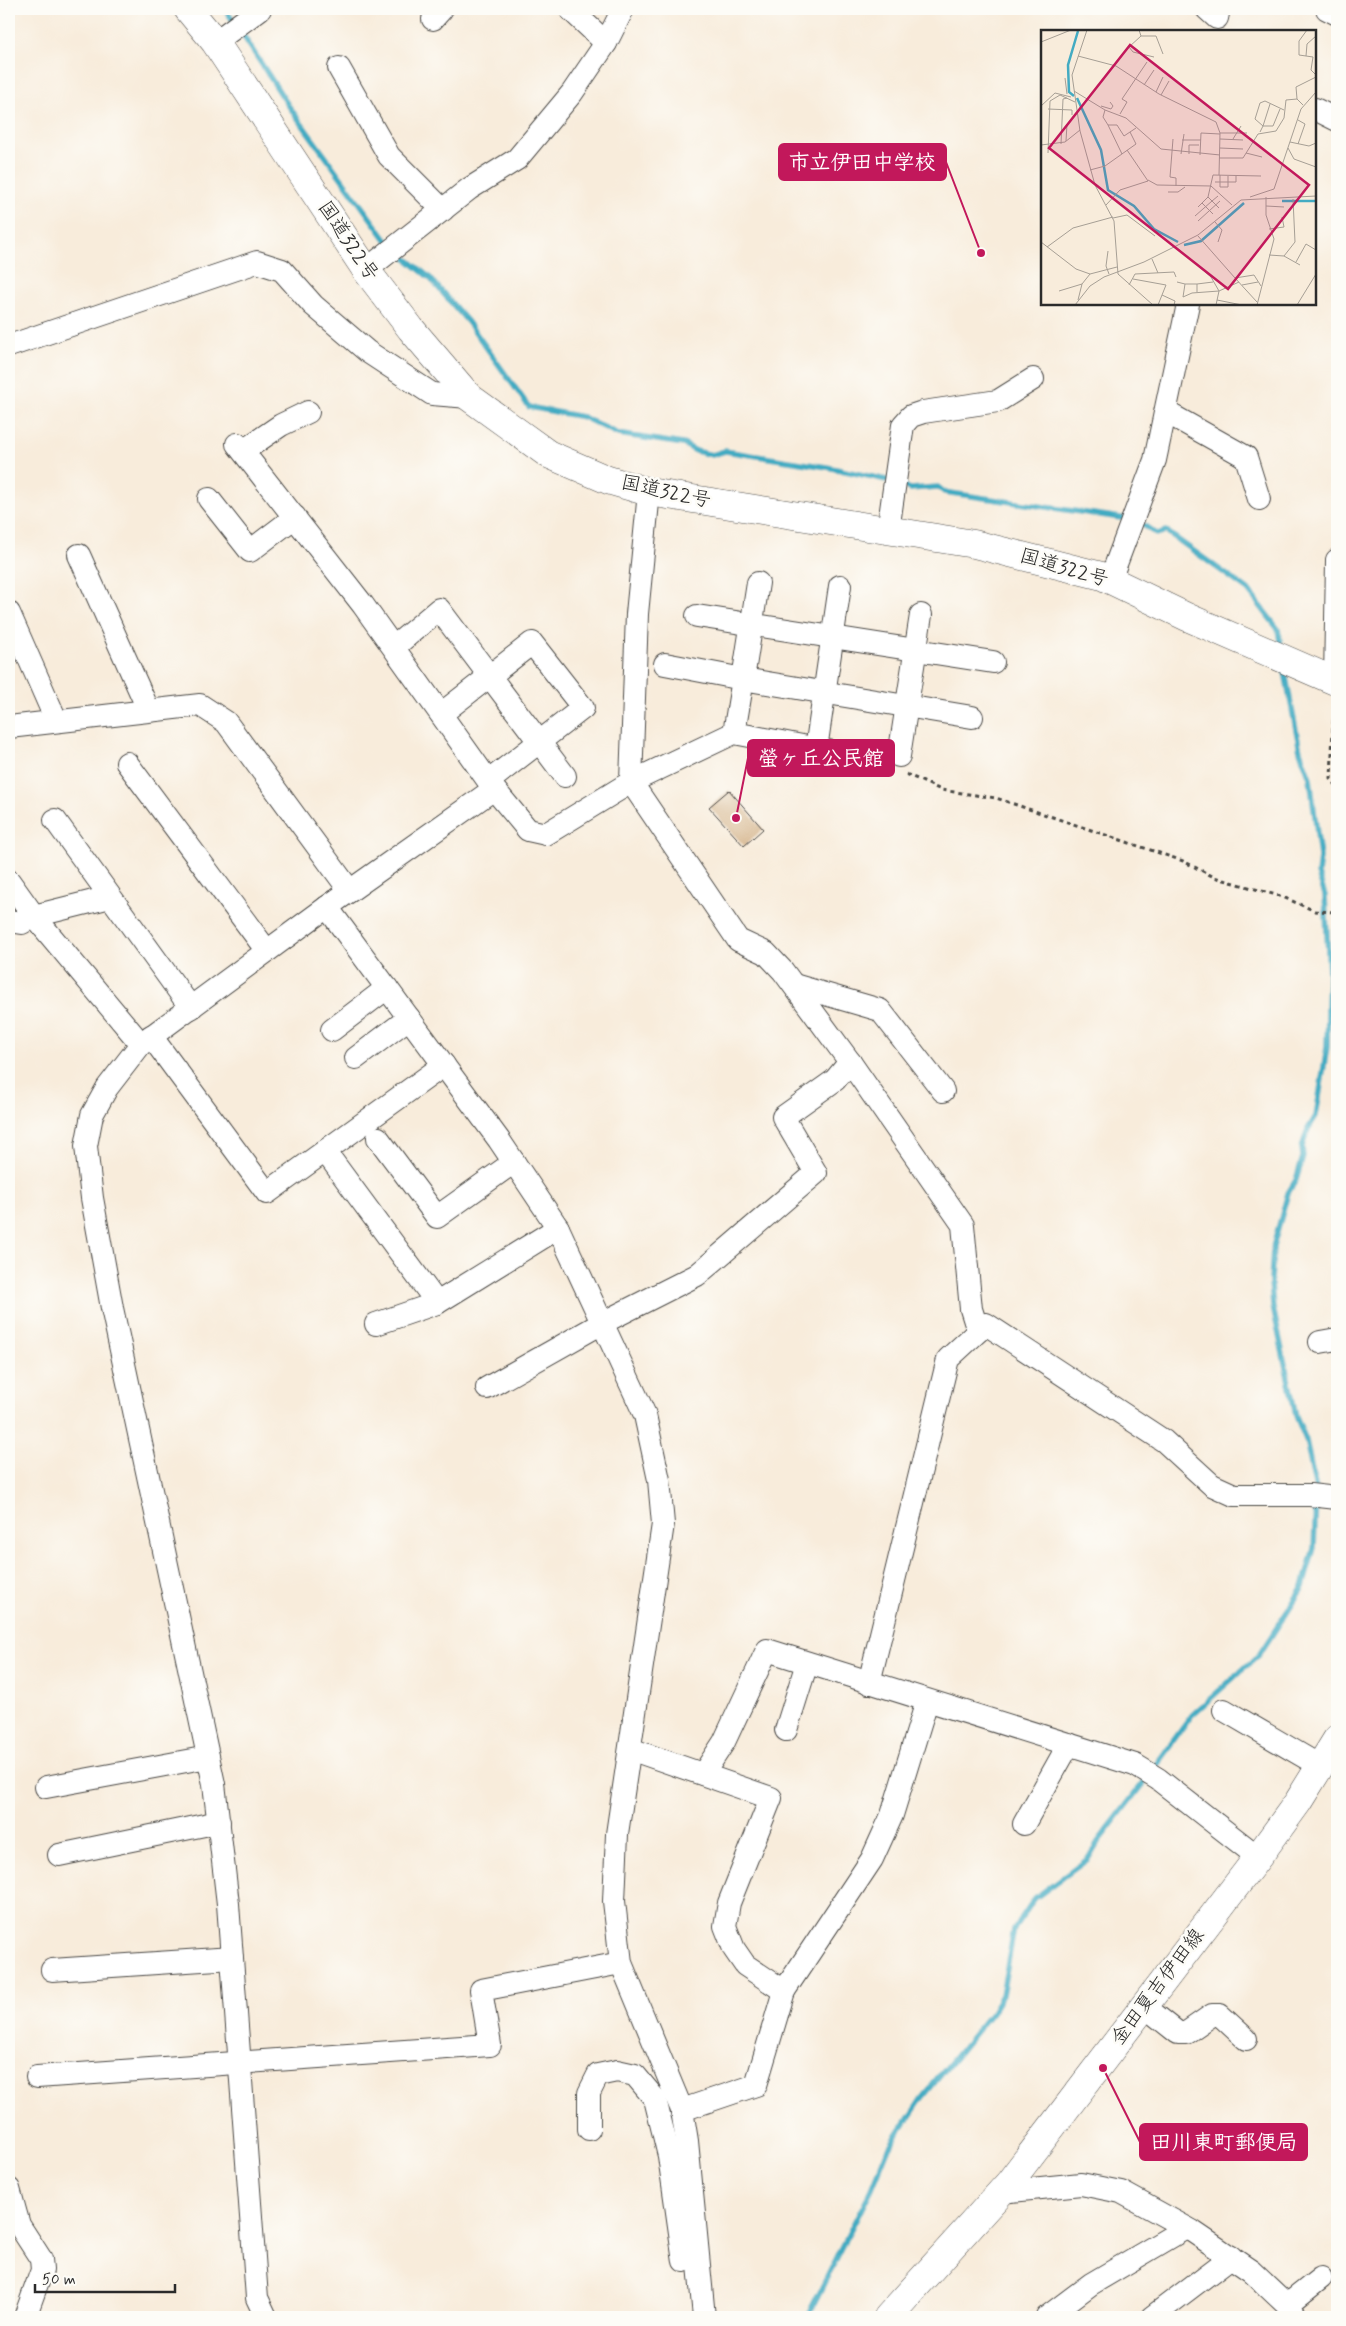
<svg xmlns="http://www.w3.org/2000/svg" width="1346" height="2326" viewBox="0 0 1346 2326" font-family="Mynerve,'Klee One',sans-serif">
  <rect width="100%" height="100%" fill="#fdfcf7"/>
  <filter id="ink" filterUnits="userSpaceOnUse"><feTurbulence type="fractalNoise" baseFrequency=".02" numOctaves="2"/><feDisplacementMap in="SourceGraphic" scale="10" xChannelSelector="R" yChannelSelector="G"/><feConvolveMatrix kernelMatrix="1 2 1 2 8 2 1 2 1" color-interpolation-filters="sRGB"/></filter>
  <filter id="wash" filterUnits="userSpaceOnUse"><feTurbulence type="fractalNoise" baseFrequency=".0096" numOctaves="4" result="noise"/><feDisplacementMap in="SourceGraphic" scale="20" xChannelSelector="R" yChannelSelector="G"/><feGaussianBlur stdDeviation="1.12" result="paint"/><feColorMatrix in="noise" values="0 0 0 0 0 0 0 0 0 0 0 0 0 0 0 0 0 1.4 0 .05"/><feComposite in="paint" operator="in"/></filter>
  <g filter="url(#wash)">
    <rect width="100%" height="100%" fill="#f8ecdb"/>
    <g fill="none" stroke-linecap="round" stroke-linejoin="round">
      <!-- stream -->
      <g stroke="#43abc2" stroke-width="5.5">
        <polyline points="225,9 234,22"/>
        <polyline points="239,29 288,105 390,245"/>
        <polyline points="397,251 430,278 468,322 529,407 583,417 618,434 683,444 696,451 712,455 725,451 827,467 891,481"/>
        <polyline points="900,483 910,489 938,487 944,492 1128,519"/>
        <polyline points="1137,521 1157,534 1166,531 1248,590 1278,629 1281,648"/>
        <polyline points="1284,667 1300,751 1310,778 1320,857 1318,874 1325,895 1329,974 1327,1047 1316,1116 1308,1129 1302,1147 1303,1157 1296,1180 1288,1193 1273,1247 1271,1282 1273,1307 1296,1416 1306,1440 1316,1490"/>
        <polyline points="1152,1770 1192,1715 1259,1655 1303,1587 1314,1548 1316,1499"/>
        <polyline points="807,2317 872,2188 888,2149 922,2098 992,2012 1002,1995 1014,1929 1035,1898 1088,1859 1098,1842 1147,1778"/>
      </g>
    </g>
    <g id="blocks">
      <!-- building -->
      <polygon fill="#d5b58d" points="729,790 763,829 744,846 709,807"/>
    </g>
  </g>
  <g filter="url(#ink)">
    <use href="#blocks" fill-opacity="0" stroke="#4a4845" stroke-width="1"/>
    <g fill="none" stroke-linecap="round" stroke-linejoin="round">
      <!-- minor casing -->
      <g stroke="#4a4845" stroke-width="24">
        <g id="minor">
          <polyline points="570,9 606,43"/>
          <polyline points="1207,9 1217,18 1219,9"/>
          <polyline points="1327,9 1337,14"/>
          <polyline points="433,19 442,9"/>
          <polyline points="215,42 260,9"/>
          <polyline points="339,68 389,156 443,210"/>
          <polyline points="1315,109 1337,120"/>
          <polyline points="366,270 469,189 517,159 572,93 606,43 623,9"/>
          <polyline points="9,346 257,262 282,270 313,305 368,352 432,394 469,397"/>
          <polyline points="1166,412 1246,457 1259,499"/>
          <polyline points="237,444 363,605 494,789 528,830 546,834 631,782 734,733 876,760"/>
          <polyline points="243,451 281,425 308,412"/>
          <polyline points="649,492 637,614 631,782 738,940 766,953 783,971 850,1062 963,1225 971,1309 978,1331"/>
          <polyline points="209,499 250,551 295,517"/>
          <polyline points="888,531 903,425 911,416 923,412 998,401 1033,379"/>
          <polyline points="79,555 148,709"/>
          <polyline points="1110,580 1155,460 1188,304"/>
          <polyline points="9,613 56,720"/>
          <polyline points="697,616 993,662"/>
          <polyline points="394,647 439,609 565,776"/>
          <polyline points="665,664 743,679 758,583"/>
          <polyline points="1335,681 1337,560"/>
          <polyline points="441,714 532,643 583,708 489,781"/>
          <polyline points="9,727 200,705 226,722 350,891"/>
          <polyline points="734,733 743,679 972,717"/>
          <polyline points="816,749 840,586"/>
          <polyline points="899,756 921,615"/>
          <polyline points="127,763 267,951"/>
          <polyline points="55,820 191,1008"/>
          <polyline points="9,881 34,916 141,1044"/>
          <polyline points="327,907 499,1140 558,1228 645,1415 659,1480 663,1524 617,1834 614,1901 621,1963 682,2110 687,2141 704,2317"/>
          <polyline points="9,921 22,923 34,916 110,897"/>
          <polyline points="794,985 880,1010 943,1091"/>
          <polyline points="332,1030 387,988"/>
          <polyline points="151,1036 267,1193 444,1065"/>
          <polyline points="356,1058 409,1018"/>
          <polyline points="378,1138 437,1217 514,1162"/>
          <polyline points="325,1151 437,1303"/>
          <polyline points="376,1324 437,1303 558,1228"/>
          <polyline points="1320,1342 1337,1339"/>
          <polyline points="487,1388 604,1322 697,1275 816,1173 783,1117 835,1080 850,1062"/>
          <polyline points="869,1683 948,1359 986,1324 1164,1441 1212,1485 1234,1495 1310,1495 1337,1498"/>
          <polyline points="1224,1710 1320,1766"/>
          <polyline points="786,1730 807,1663"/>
          <polyline points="630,1749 771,1798 729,1903 725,1926 734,1949 745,1965 784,1991 756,2085 682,2110"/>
          <polyline points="703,1774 724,1742 767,1650 1135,1765 1158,1779 1258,1857"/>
          <polyline points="46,1787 208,1757"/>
          <polyline points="1024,1824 1069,1744"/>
          <polyline points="59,1855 219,1822"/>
          <polyline points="52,1970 232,1958"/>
          <polyline points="784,1991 872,1859 892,1815 927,1701"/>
          <polyline points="1144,2006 1178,2033 1186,2033 1212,2015 1220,2015 1246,2039"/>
          <polyline points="37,2077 490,2045 481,1990 621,1963"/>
          <polyline points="589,2129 589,2093 598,2075 617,2071 635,2075 655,2099 669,2156 684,2261"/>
          <polyline points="9,2189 19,2225 41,2259 42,2270 25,2317"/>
          <polyline points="1001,2192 1081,2184 1121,2192 1192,2231 1251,2271 1287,2305 1297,2317"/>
          <polyline points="1287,2305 1321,2278"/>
          <polyline points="266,2317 257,2298 228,1904 214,1784 112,1308 92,1198 86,1146 92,1115 107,1088 141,1044 327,907 494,789"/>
          <polyline points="1047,2317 1091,2284 1186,2228"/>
          <polyline points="1152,2317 1231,2257"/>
        </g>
      </g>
      <!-- major casing -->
      <g stroke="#4a4845" stroke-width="29">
        <polyline id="major" points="888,2317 1009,2183 1258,1857 1298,1802 1337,1739"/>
      </g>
      <!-- highway casing -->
      <g stroke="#4a4845" stroke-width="29">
        <polyline id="highway" points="188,9 215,42 366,270 411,329 469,397 548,454 608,480 649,492 974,544 1102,576 1187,617 1337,682"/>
      </g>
      <!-- path -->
      <g stroke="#4a4845" stroke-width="3" stroke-dasharray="4 4" stroke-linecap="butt">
        <polyline points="1334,704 1331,779 1337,786"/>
        <polyline points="906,774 941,790 996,798 1183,861 1214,877 1283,897 1315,911 1337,912"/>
      </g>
      <!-- minor -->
      <use href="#minor" stroke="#fff" stroke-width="22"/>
      <!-- major -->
      <use href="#major" stroke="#fff" stroke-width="28"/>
      <!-- highway -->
      <use href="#highway" stroke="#fff" stroke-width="28"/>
    </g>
  </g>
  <g text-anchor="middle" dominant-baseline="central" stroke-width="5" stroke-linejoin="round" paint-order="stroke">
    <!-- street labels -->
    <g font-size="20" fill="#2b2b2b" stroke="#fdfcf7">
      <text transform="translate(348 241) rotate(56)">国道322号</text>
      <text transform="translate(666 492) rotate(12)">国道322号</text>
      <text transform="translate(1064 568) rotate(16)">国道322号</text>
      <text transform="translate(1158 1987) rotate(-53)">金田夏吉伊田線</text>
    </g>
  </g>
  <!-- overview -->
  <g transform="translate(1041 30)">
    <rect width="275" height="275" fill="#f8ecdb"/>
    <path fill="none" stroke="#43abc2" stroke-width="2.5" d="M33 66 28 62 27 35 37 1M36 68 60 120 67 160 93 176 113 199 137 212M241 171H275M143 215 160 211 203 173"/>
    <path fill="none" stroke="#a69f95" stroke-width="1" d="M46 0 31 45 39 101 54 155 73 191 77 244 112 275M98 0 100 6H115L122 24M266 0 258 11V25L272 27 270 40 275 45M100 6 88 17 92 22 113 27M0 12 30 0M37 26 75 36 118 64 175 92 179 103 178 145M265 26 266 14 275 6M24 48 26 64M103 55 113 40M33 61 64 80 85 88 120 119 179 125M115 62 122 47M120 65 128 51M256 69 255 57 275 47M229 74 222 96H232L239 79M0 76 14 63 30 67M60 76 70 79 72 76 69 72M7 79 31 80V85M64 80 62 87 67 95H76L83 106 95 98M79 84 86 72 81 69 106 32M67 95 81 124M219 102 222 96 214 89 219 73 224 71 243 80M179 103H206M132 109 129 147 135 148V156M179 109 202 110M192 109 200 96M141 110H160M25 111 26 94M249 112 268 116 275 113M20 114 22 69 26 68M257 114 264 94 257 90M0 115 24 112 39 100M179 118 202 119M247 118 253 129 275 137M7 123 9 71 19 65 34 72M205 123 221 127M140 124 143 104M148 124V115H158M159 125 160 103 179 104M178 128H202L217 104 235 101 243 88 245 70 256 69 262 75M49 140 64 136 95 114 89 102M179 145V157H187V146M107 150 116 155 170 156 191 175M174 152H195V146M127 162H137L144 157M177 166 171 171 178 178M209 167 233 159 260 79 275 62M161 173 172 184M65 175 79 160 107 151 86 120M225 176 243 177M157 177 167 167 172 145 220 146M154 186 171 171 167 167M72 188 86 185 114 206M157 191 179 171M174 192 181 200 177 212M228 199 243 197 241 187M157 206 194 248M0 212 35 239 49 244M6 217 32 198 72 187M135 217 170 247 178 261 175 275M67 221 65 236 68 244M228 225 243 226 254 212 252 169M243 226 259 235M111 229 117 243M255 232 265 214 275 220M92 249 125 255 117 275M136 252 144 254 142 267 151 263 178 261 198 252M144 254H156V262M156 254 172 252M88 255 94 244 133 242 135 247M201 255 217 252M18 261 41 254M121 265 134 271 133 275M37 270 41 254 49 244 76 237M176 270 201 275M216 272 194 248 213 245 220 256M34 275 49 256 63 247 103 232 157 205 200 170 275 166M216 275 233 209 225 185V167M256 275 275 244"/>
    <path fill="#c2185b" fill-opacity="0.15" stroke="#c2185b" stroke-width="2.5" d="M89 15 268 155 187 259 8 118Z"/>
    <rect width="275" height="275" fill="none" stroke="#2b2b2b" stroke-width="2.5"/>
  </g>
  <!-- callouts -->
  <path fill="none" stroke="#c2185b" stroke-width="2" d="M981 253L946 162M736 818L748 758M1103 2068L1140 2142"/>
  <g fill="#c2185b" stroke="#fdfcf7" stroke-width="2">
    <circle cx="981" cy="253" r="5"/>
    <circle cx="736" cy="818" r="5"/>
    <circle cx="1103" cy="2068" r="5"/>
  </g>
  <g fill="#c2185b" stroke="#c2185b" stroke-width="2">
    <rect x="779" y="144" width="167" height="36" rx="5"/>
    <rect x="748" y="740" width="146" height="36" rx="5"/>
    <rect x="1140" y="2124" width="167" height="36" rx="5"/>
  </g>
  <g font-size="21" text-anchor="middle" font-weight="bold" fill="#fff">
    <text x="862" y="169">市立伊田中学校</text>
    <text x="821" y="765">螢ヶ丘公民館</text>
    <text x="1224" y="2149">田川東町郵便局</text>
  </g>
  <!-- margin -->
  <rect width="1346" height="2326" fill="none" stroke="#fdfcf7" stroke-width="30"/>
  <!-- scale -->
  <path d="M35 2284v8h140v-8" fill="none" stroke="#2b2b2b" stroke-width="2.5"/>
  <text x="42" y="2284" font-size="15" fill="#2b2b2b" stroke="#fdfcf7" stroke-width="4" paint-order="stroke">50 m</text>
</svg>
